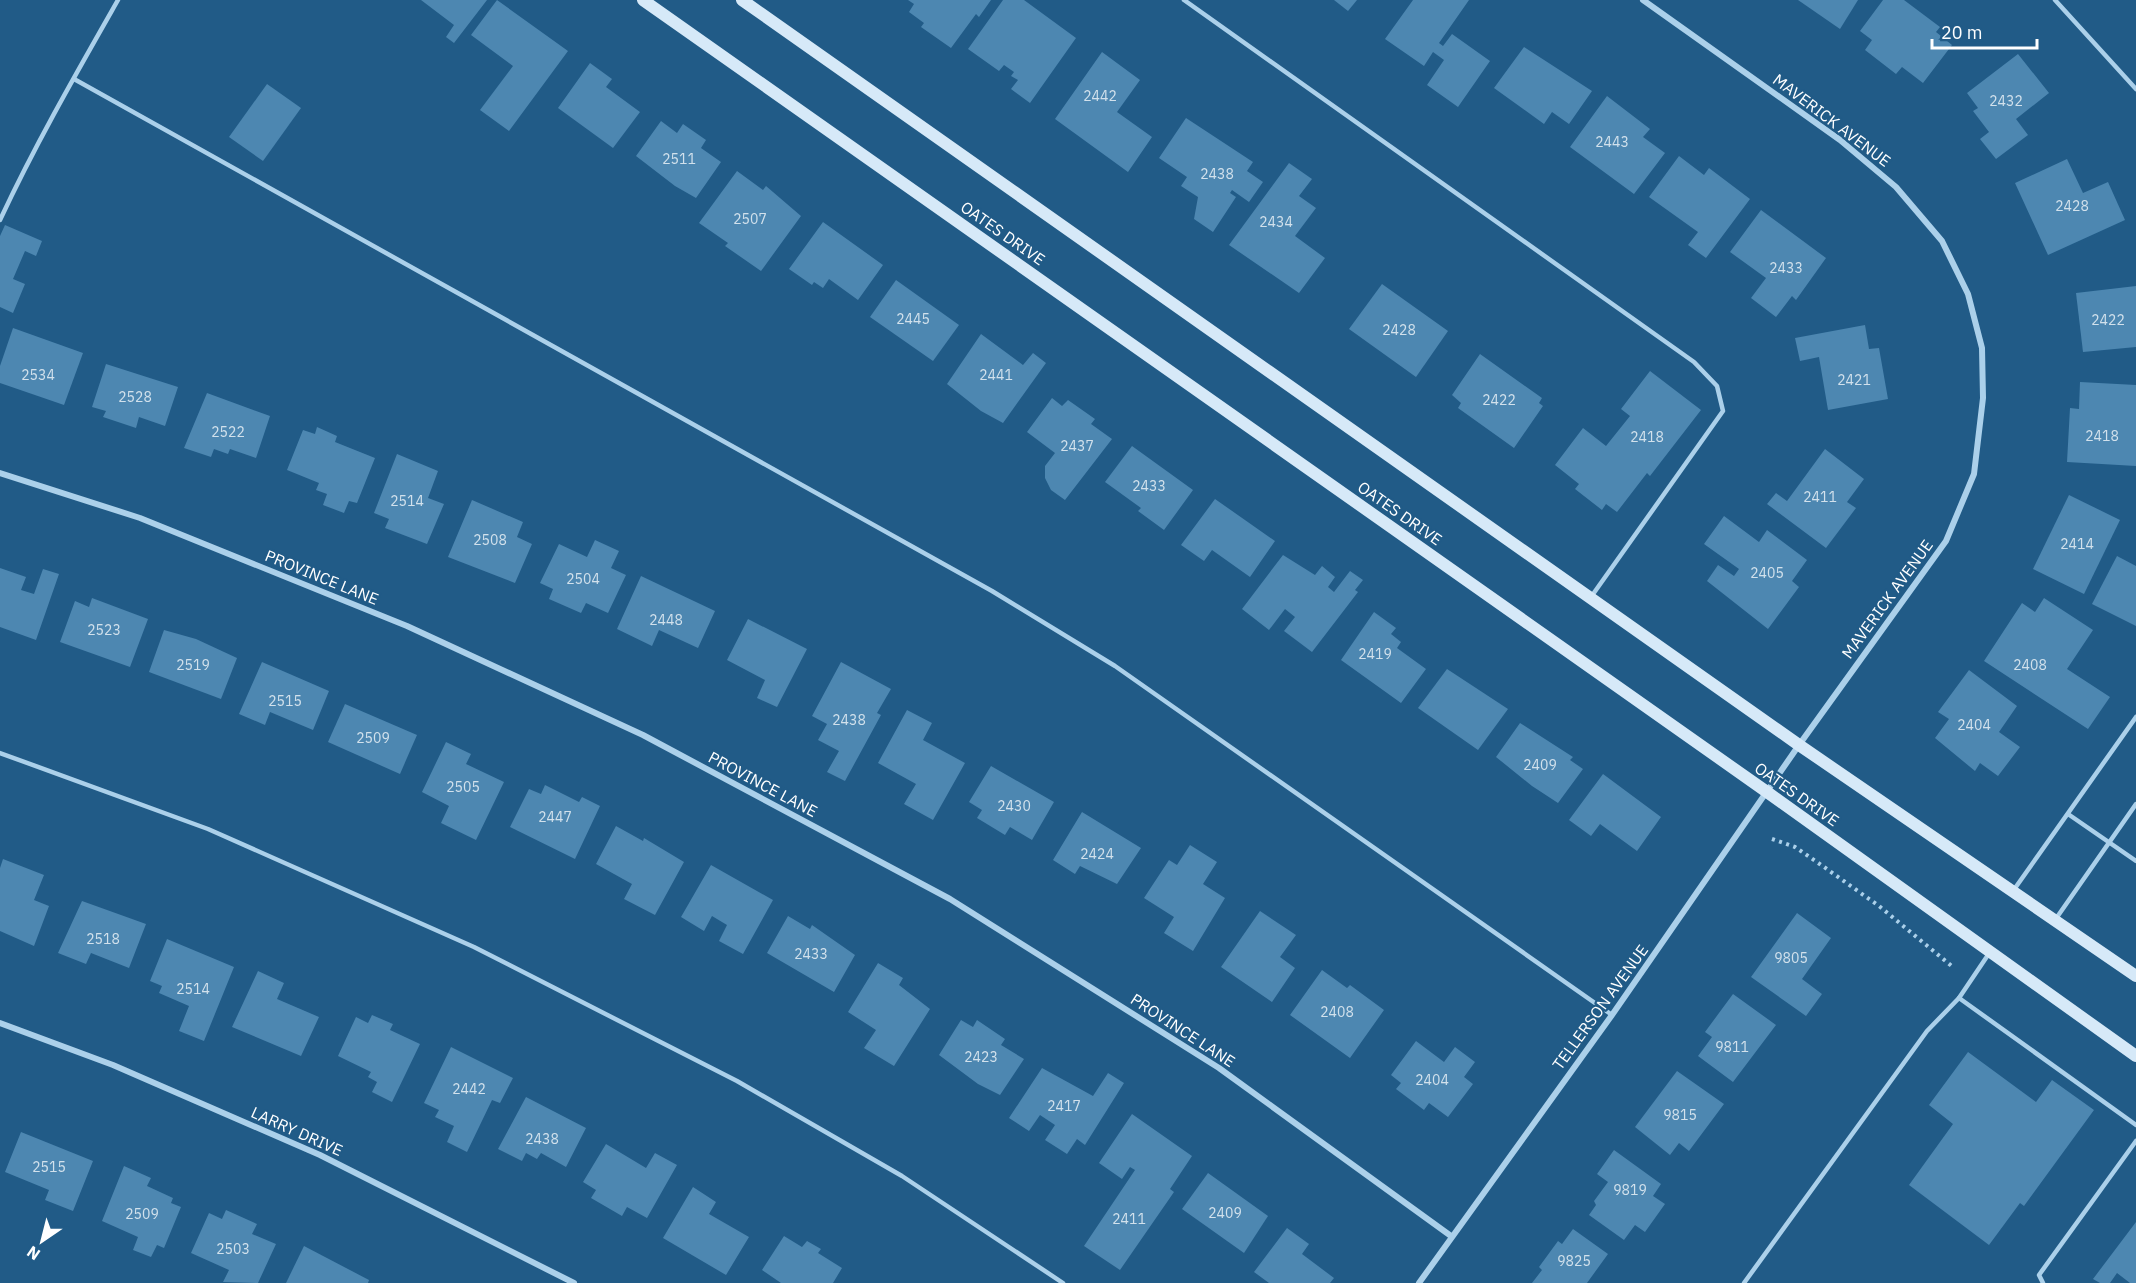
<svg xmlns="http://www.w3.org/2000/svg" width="2136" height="1283" viewBox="0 0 2136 1283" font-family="'IBM Plex Sans',sans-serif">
  <rect width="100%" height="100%" fill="#215b87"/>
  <!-- building -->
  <g fill="#4d87b1">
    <polygon points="421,0 487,0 454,43 446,37 454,25"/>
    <polygon points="497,0 568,51 509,131 480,110 513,66 471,35"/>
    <polygon points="908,0 991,0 979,17 976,14 951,48 921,27 924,23 909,12 914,4"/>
    <polygon points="1003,0 1024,0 1076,38 1030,103 1011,89 1018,80 1011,76 1014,72 1004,65 999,71 968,49"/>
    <polygon points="1334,0 1357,0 1348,11"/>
    <polygon points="1413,0 1469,0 1439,43 1443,46 1452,34 1490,61 1458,107 1427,85 1444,60 1433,52 1424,66 1385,39"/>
    <polygon points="1798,0 1858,0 1840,29"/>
    <polygon points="1883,0 1904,0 1940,27 1936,32 1952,45 1923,83 1902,67 1896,74 1865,50 1872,40 1860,31"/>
    <polygon points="1524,47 1592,91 1569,124 1552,112 1544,124 1494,88"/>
    <polygon points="1102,52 1140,80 1117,112 1152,137 1128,172 1055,119"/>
    <polygon points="2018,54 2049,93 2016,119 2028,135 1996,159 1980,139 1989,132 1973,111 1978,108 1967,93"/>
    <polygon points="590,63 612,79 606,87 640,112 613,148 558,108"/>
    <polygon points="267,84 301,108 263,161 229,137"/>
    <polygon points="1607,96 1650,129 1643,137 1665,153 1634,194 1570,147"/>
    <polygon points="1186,118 1253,162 1247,171 1263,182 1249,202 1232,190 1230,193 1236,197 1213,232 1194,219 1198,197 1181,186 1187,177 1159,158"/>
    <polygon points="661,121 677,133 683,124 706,140 701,148 721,162 696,198 675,186 636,156"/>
    <polygon points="1679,156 1704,175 1709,168 1750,199 1706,258 1688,245 1698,232 1649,197"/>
    <polygon points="2067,159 2083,193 2108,182 2125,220 2048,255 2015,183"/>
    <polygon points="1289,163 1312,179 1299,196 1316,208 1295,236 1325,258 1299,293 1229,245"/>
    <polygon points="737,171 763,190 766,186 801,216 761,271 725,246 728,243 699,223"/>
    <polygon points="1761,210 1826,258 1796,300 1792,296 1776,317 1751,298 1766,278 1730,252"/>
    <polygon points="823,222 883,265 858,300 829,279 823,288 814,282 812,285 789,269"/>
    <polygon points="5,225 42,241 36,256 25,251 13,279 25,284 13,313 0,307 0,236"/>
    <polygon points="896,280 959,325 933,361 870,317"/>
    <polygon points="1382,284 1448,331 1416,377 1349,329"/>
    <polygon points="2136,286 2136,347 2083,352 2076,293"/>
    <polygon points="1865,325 1869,349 1879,348 1888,399 1828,410 1819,357 1800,361 1795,338"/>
    <polygon points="13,328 83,353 64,405 0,383 0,366"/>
    <polygon points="981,334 1023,365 1033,353 1046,363 1003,423 981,411 947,384"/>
    <polygon points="1480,354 1542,398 1539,403 1543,406 1514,448 1458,408 1461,403 1452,395"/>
    <polygon points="106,364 178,387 165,426 139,417 136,428 103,417 106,411 92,407"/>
    <polygon points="1650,371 1701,410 1650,476 1647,473 1617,512 1606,504 1602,510 1575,489 1579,484 1555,465 1583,428 1606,446 1630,416 1621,409"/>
    <polygon points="2080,382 2136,385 2136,466 2067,462 2070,408 2079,409"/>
    <polygon points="207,393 270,416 256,458 230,449 228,454 214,449 211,457 184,448"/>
    <polygon points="1052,398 1062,406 1068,400 1095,419 1091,424 1112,439 1065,500 1051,490 1045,478 1045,466 1055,453 1027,432"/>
    <polygon points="317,427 337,436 335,442 375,458 357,503 349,501 344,513 323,505 327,494 316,490 319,483 287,470 303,430 315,434"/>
    <polygon points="1132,446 1193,490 1164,530 1138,511 1141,508 1105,482"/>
    <polygon points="1825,449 1864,479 1847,502 1856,508 1826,548 1767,504 1776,493 1787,501"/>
    <polygon points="397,454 438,471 428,498 444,504 427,544 385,528 389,519 374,513"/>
    <polygon points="2069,495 2120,520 2084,594 2033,569"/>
    <polygon points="1215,499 1275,541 1250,577 1212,550 1204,561 1181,545"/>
    <polygon points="472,500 523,522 517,537 532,544 515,583 448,557"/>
    <polygon points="1724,516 1759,542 1767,530 1807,560 1792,581 1799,587 1768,629 1707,581 1718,565 1734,576 1739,569 1704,544"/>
    <polygon points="595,540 619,551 611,568 626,575 608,613 586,603 581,613 549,599 553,589 540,583 559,544 587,557"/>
    <polygon points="1283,555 1315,575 1322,566 1335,577 1328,587 1334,592 1350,571 1363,580 1355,590 1358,592 1312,652 1284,631 1295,617 1285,609 1269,630 1242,609"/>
    <polygon points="2117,556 2136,566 2136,626 2092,604"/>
    <polygon points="0,568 26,577 21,590 34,594 43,569 59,574 36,640 0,627"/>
    <polygon points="641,576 715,611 698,648 659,630 652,646 617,629"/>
    <polygon points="92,598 148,619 130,667 60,642 75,601 89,607"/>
    <polygon points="2044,598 2093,630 2067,669 2110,697 2088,729 1984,661 2022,603 2035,612"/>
    <polygon points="1374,612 1396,628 1391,634 1401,642 1397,648 1426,669 1401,703 1341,660"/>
    <polygon points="748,619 807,649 777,707 757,698 765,680 727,660"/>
    <polygon points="164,630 196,639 237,658 221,699 149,672"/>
    <polygon points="262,662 329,691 313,730 270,712 265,725 239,714"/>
    <polygon points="841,662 891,689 877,713 881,715 845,781 827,772 839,751 818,740 827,724 812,716"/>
    <polygon points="1447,669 1508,709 1478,750 1418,708"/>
    <polygon points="1969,670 2017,706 1999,732 2020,747 1998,776 1980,763 1975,771 1935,738 1949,719 1938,712"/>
    <polygon points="345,704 417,735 400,774 328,742"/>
    <polygon points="907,710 932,723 923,740 965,763 933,820 904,804 916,784 878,763"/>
    <polygon points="1520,723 1573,757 1570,760 1583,769 1558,803 1532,786 1496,757"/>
    <polygon points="446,742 471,754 466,764 504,782 476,840 441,823 449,806 422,792"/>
    <polygon points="991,766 1054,802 1032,840 1010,827 1005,835 977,818 982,810 969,802"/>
    <polygon points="1603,774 1661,817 1637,851 1600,824 1591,836 1569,820"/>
    <polygon points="545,785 579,802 582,797 600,806 575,859 510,827 529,789 541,794"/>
    <polygon points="1082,812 1141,848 1117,884 1080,866 1075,874 1053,860"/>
    <polygon points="616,826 643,841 644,838 684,862 655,915 624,899 632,884 596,864"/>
    <polygon points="1190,845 1217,862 1203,884 1225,898 1193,951 1164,933 1174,917 1144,898 1169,860 1177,865"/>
    <polygon points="3,859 44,875 34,900 49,906 34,946 0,931 0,868"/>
    <polygon points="711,865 773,900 743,954 719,941 727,925 712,916 704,931 681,917"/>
    <polygon points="82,901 146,924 129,968 91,953 86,964 58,953"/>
    <polygon points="1260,911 1296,935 1280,957 1295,968 1272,1002 1221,967"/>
    <polygon points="1797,913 1831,938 1802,979 1822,994 1806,1016 1751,977"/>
    <polygon points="788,916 810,929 812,925 855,955 834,992 767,953"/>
    <polygon points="167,939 234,967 204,1041 179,1031 189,1006 159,993 162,986 150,981"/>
    <polygon points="878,963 903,978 899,985 930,1009 894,1066 864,1048 876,1030 848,1012"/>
    <polygon points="1322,970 1347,988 1350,985 1384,1010 1350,1058 1290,1015"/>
    <polygon points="258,971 284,983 277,999 319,1017 301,1056 232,1027"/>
    <polygon points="1733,994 1776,1025 1733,1082 1698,1056 1712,1037 1705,1032"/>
    <polygon points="372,1015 393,1024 390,1030 420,1044 392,1102 372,1092 377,1082 368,1077 371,1072 338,1056 356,1017 368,1023"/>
    <polygon points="961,1020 973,1027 977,1020 1005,1039 1001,1045 1024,1059 1000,1095 978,1084 939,1055"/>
    <polygon points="1416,1041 1444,1062 1455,1047 1475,1062 1464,1077 1473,1084 1448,1117 1429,1103 1424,1110 1396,1089 1401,1083 1391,1075"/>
    <polygon points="451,1047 513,1078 500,1103 492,1100 467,1152 447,1142 454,1126 435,1117 439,1110 424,1103"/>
    <polygon points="1968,1052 2036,1102 2052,1080 2094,1110 2024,1206 2020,1203 1989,1245 1909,1185 1953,1124 1929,1105"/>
    <polygon points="1042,1068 1093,1096 1108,1073 1124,1083 1085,1145 1077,1139 1067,1154 1045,1140 1055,1125 1040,1115 1029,1131 1009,1118"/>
    <polygon points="1677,1071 1724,1104 1689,1151 1679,1143 1670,1155 1635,1127"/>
    <polygon points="526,1097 586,1128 566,1167 541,1153 537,1159 526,1153 522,1161 498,1149"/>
    <polygon points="1132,1114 1192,1156 1170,1189 1174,1192 1120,1270 1084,1246 1135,1170 1130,1167 1122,1179 1099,1163"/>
    <polygon points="21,1132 93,1161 73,1211 45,1200 49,1190 5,1172"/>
    <polygon points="606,1144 646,1168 655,1153 677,1165 647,1218 627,1207 622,1216 591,1198 596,1190 583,1182"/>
    <polygon points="1614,1150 1661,1184 1653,1196 1665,1204 1645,1232 1635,1225 1624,1240 1589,1215 1596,1205 1594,1201 1608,1182 1597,1174"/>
    <polygon points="124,1166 151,1178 147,1186 173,1198 171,1203 181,1207 164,1248 157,1245 151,1257 133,1250 138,1237 102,1221"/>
    <polygon points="1208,1173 1268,1216 1244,1253 1182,1209"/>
    <polygon points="693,1187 716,1202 709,1214 749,1237 726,1275 663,1238"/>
    <polygon points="226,1210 257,1224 252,1234 276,1244 258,1283 223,1282 229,1270 191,1253 209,1213 222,1219"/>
    <polygon points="2136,1222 2136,1283 2130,1283 2117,1273 2110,1283 2100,1283 2093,1279"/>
    <polygon points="1287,1228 1309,1244 1302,1254 1334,1278 1330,1283 1269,1283 1254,1272"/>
    <polygon points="1573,1229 1608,1254 1587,1283 1532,1283 1542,1270 1539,1267 1558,1241 1562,1244"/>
    <polygon points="784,1236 802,1247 807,1241 821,1249 818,1253 842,1268 833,1283 781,1283 762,1270"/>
    <polygon points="304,1246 369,1280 368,1283 286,1283"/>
  </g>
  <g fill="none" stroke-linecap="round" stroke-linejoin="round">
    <!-- path -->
    <polyline stroke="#abd0ea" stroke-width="4" stroke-dasharray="3 4.5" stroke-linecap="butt" points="1772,839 1795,847 1824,867 1879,906 1954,968"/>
    <!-- service -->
    <g stroke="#abd0ea" stroke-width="4.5">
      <polyline points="1184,0 1694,362 1717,386 1723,411 1591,597"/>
      <polyline points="2055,0 2136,89"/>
      <polyline points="74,79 992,591 1115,666 1612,1015"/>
      <path d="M0 220C35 145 77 72 118 0"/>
      <polyline points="0,753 208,829 474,947 737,1081 902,1176 1063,1283"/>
      <polyline points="2068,814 2136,861"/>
      <polyline points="2013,891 2136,717"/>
      <polyline points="2055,920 2136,804"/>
      <polyline points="1990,952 1959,998 2136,1125"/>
      <polyline points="1744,1283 1927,1031 1959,998"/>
      <polyline points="2043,1283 2039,1275 2136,1141"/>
    </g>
    <!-- minor -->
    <g stroke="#abd0ea" stroke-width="6">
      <polyline points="0,473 140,518 407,626 643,735 950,899 1219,1068 1451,1236"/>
      <polyline points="0,1023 113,1065 320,1155 574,1283"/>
      <polyline points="1419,1283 1612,1015 1799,745 1946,541 1974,474 1983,398 1982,348 1968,294 1942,241 1896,187 1840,140 1643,0"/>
    </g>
    <!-- secondary -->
    <g stroke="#d6e9f8" stroke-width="12">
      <polyline points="643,0 1767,792 2136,1056"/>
      <polyline points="742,0 1799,745 2136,976"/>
    </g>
  </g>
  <g text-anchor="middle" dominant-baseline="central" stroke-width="4.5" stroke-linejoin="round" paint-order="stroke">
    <!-- number labels -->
    <g font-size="14" fill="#d2e1ec">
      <text x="1100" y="96">2442</text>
      <text x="2006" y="101">2432</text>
      <text x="1612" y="142">2443</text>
      <text x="679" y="159">2511</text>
      <text x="1217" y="174">2438</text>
      <text x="2072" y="206">2428</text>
      <text x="750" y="219">2507</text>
      <text x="1276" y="222">2434</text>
      <text x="1786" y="268">2433</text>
      <text x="913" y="319">2445</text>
      <text x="2108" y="320">2422</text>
      <text x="1399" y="330">2428</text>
      <text x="38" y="375">2534</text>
      <text x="996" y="375">2441</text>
      <text x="1854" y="380">2421</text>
      <text x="135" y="397">2528</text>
      <text x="1499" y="400">2422</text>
      <text x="228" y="432">2522</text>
      <text x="2102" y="436">2418</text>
      <text x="1647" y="437">2418</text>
      <text x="1077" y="446">2437</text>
      <text x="1149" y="486">2433</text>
      <text x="1820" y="497">2411</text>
      <text x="407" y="501">2514</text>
      <text x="490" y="540">2508</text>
      <text x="2077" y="544">2414</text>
      <text x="1767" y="573">2405</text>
      <text x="583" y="579">2504</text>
      <text x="666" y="620">2448</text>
      <text x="104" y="630">2523</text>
      <text x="1375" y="654">2419</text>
      <text x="193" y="665">2519</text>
      <text x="2030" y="665">2408</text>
      <text x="285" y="701">2515</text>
      <text x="849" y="720">2438</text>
      <text x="1974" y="725">2404</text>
      <text x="373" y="738">2509</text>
      <text x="1540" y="765">2409</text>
      <text x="463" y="787">2505</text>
      <text x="1014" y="806">2430</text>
      <text x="555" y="817">2447</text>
      <text x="1097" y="854">2424</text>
      <text x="103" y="939">2518</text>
      <text x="811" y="954">2433</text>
      <text x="1791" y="958">9805</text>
      <text x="193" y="989">2514</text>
      <text x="1337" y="1012">2408</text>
      <text x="1732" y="1047">9811</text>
      <text x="981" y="1057">2423</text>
      <text x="1432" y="1080">2404</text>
      <text x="469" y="1089">2442</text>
      <text x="1064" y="1106">2417</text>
      <text x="1680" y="1115">9815</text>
      <text x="542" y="1139">2438</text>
      <text x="49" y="1167">2515</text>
      <text x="1630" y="1190">9819</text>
      <text x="1225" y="1213">2409</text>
      <text x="142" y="1214">2509</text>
      <text x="1129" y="1219">2411</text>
      <text x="233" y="1249">2503</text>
      <text x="1574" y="1261">9825</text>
    </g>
    <!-- street labels -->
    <g font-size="16" fill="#fff" stroke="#215b87">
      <text transform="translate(1832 120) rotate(37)">MAVERICK AVENUE</text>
      <text transform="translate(1003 233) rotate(35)">OATES DRIVE</text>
      <text transform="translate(1400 513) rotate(35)">OATES DRIVE</text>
      <text transform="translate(322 577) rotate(22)">PROVINCE LANE</text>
      <text transform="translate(1887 599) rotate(-54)">MAVERICK AVENUE</text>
      <text transform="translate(763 784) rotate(28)">PROVINCE LANE</text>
      <text transform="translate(1797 794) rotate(35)">OATES DRIVE</text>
      <text transform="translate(1600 1007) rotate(-54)">TELLERSON AVENUE</text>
      <text transform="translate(1183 1030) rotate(33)">PROVINCE LANE</text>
      <text transform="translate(297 1131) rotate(24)">LARRY DRIVE</text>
    </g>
  </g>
  <!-- north arrow -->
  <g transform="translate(42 1241) rotate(215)" stroke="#215b87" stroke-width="4.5" paint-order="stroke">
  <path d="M0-4.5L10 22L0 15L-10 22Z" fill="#ffffff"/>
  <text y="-9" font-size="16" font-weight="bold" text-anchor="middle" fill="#ffffff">N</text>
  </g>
  <!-- scale -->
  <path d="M1932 39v9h105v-9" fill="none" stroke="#ffffff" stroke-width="3"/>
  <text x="1941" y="39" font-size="18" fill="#ffffff" stroke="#215b87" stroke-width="4.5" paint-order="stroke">20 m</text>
</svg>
